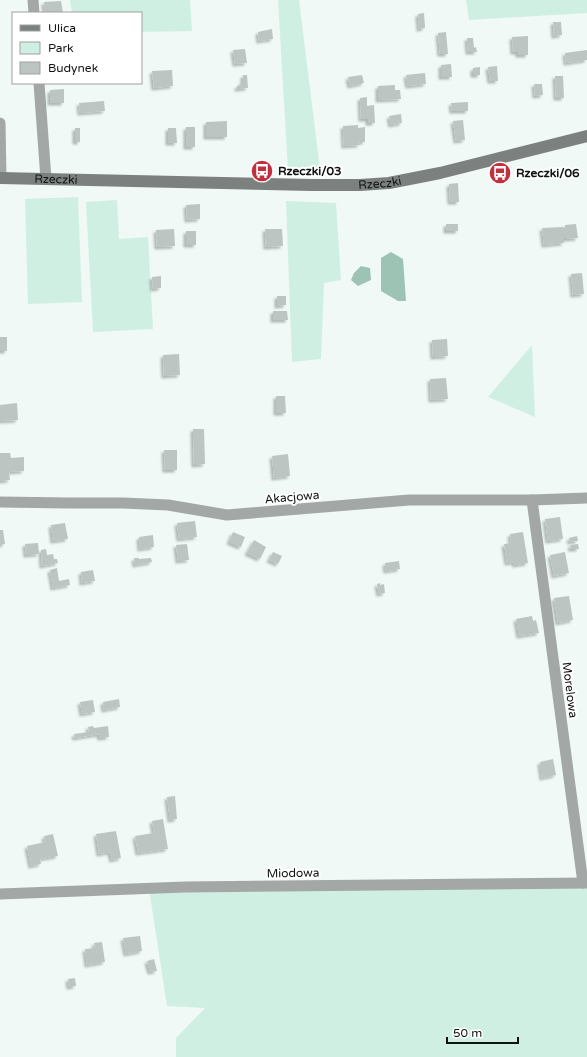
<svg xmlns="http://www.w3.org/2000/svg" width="587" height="1057" viewBox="0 0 587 1057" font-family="'Varela Round',sans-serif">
  <defs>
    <filter id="shadow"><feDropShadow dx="-2.5" dy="2.5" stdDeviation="1" flood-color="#0004"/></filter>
  </defs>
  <rect width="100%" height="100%" fill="#f0f9f5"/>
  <!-- green -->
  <g fill="#d0efe3">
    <polygon points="70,0 190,0 192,31 141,32 141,13 72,13"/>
    <polygon points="278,0 299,0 320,169 288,170"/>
    <polygon points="466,0 587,0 587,13 469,20"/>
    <polygon points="78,197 82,302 28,304 25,199"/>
    <polygon points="117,200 119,239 148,237 153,329 93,332 86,202"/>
    <polygon points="286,201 336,203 341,280 324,283 321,359 292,362"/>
    <polygon points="532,345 535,417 488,397"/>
    <polygon points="587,883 587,1057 176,1057 176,1038 205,1008 167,1006 149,889"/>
  </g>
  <!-- water -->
  <g fill="#9dc3b5">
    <polygon points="391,252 403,259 406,301 398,301 381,291 381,258"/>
    <polygon points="361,266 370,268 371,280 358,286 351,280 354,273"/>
  </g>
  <!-- building -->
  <g fill="#bcc5c1" filter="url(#shadow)">
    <polygon points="61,1 63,13 45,13 44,2"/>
    <polygon points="424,13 425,28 419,29 418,14"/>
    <polygon points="553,22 561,22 562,35 554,36"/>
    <polygon points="272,29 273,39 259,41 258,32"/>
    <polygon points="446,32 448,54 440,54 438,33"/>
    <polygon points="528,36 528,55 518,55 518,52 513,52 512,37"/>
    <polygon points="467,38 473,38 474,48 476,47 477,52 468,52"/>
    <polygon points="245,49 247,63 235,64 233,50"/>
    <polygon points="587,50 587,60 566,63 565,53"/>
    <polygon points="451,64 452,77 441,77 441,65"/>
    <polygon points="497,66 498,81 490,81 488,67"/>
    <polygon points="480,67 480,75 473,75 473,68"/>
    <polygon points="172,70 173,86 154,88 152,71"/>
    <polygon points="425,73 426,84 408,86 406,75"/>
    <polygon points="243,75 247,75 248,88 237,89 237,86 241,85 241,82 243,82"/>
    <polygon points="362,75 364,83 350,86 348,77"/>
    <polygon points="555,76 563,76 564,98 556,98"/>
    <polygon points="534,84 542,84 543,95 535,96"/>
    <polygon points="395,85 395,90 400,90 401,99 378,100 378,86"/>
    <polygon points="64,89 64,103 50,103 50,90"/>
    <polygon points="367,97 367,106 374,105 375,123 368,123 368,119 361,119 360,98"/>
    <polygon points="104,101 105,111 80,113 79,103"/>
    <polygon points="468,102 468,111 452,111 451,103"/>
    <polygon points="401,114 402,123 391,125 389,116"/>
    <polygon points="463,120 465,140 456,141 453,121"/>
    <polygon points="227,121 227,137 206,137 206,122"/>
    <polygon points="358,125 358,128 365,127 365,142 359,142 360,145 344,146 343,126"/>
    <rect x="186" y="127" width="9" height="20"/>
    <rect x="75" y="128" width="5" height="14"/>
    <polygon points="168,128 176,128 177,143 168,143"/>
    <polygon points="458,183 459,202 450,202 449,184"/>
    <polygon points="200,204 200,219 187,220 186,205"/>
    <rect x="446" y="224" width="12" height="7"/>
    <polygon points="576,224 578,238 566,239 566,238 564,238 564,243 544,245 542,228 563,227 563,228 565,228 565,225"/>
    <polygon points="174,229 175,246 157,247 156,230"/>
    <polygon points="265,229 282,229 283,246 266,247"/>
    <rect x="186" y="231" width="10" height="14"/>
    <polygon points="582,273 584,294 573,295 571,274"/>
    <polygon points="161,276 161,288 153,289 152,277"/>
    <polygon points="277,296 286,296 286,305 277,306"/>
    <polygon points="273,311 287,311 288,320 273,320"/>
    <rect x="0" y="337" width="7" height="14"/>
    <polygon points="447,339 448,356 433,357 432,340"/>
    <polygon points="179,354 180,375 164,376 163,355"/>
    <polygon points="446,378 448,399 431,400 430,379"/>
    <polygon points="276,396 285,396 286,413 276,413"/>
    <polygon points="17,403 18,420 0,421 0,405"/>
    <polygon points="193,429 204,429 205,464 194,465"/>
    <polygon points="164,450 177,450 177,470 165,470"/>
    <polygon points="0,453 10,453 11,458 24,457 24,471 9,472 10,480 0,481"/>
    <polygon points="288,454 290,476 274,478 272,456"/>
    <polygon points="560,517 563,539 548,541 545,519"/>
    <polygon points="195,521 197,537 179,539 177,523"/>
    <polygon points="65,523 68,539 53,541 51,525"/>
    <polygon points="0,530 3,530 5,544 0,545"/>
    <polygon points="233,532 245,537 241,547 229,542"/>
    <polygon points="523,532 528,563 515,565 514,562 507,563 504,544 511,543 510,534"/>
    <polygon points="153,535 154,547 140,549 139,537"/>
    <polygon points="577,536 578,541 570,542 569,538"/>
    <polygon points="254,540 266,547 260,559 247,553"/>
    <polygon points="38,543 39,554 26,555 25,544"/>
    <polygon points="187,544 189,560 178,561 176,545"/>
    <polygon points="578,544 579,549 571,549 570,545"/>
    <polygon points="46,549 47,555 53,554 54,559 57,559 58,563 42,566 41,550"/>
    <polygon points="273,552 282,556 278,564 269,560"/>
    <polygon points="565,552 569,573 554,576 550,555"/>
    <polygon points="134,558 139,558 139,559 151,558 152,562 135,565"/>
    <polygon points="399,561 400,569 386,571 385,563"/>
    <polygon points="57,568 59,581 69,579 70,585 53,588 50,570"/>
    <polygon points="93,570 95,581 82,583 81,572"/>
    <polygon points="380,583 380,585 384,584 385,593 379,594 377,584"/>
    <polygon points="569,596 573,620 558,623 554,598"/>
    <polygon points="532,616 533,621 536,620 539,633 519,636 516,619"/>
    <polygon points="119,699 120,707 104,710 103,702"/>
    <polygon points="93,700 95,712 82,714 80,702"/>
    <polygon points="93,726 94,728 108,726 109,737 100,738 99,734 75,738 74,734 89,732 88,727"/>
    <polygon points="553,759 556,775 542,778 540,762"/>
    <polygon points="175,796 177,819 170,820 167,797"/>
    <polygon points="163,819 168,849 138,853 135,836 154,833 152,821"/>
    <polygon points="116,831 121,858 112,860 110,852 99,854 96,834"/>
    <polygon points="53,834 58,856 40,859 41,864 31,866 27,846 45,842 44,836"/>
    <polygon points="140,936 142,951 126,954 123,938"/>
    <polygon points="102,942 105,962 87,965 85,949 95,948 94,943"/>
    <polygon points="154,959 157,971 150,972 147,961"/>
    <polygon points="75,978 76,986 69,987 68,979"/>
  </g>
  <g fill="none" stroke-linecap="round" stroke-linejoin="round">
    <!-- street -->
    <g stroke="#a3a7a6" stroke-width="11">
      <polyline points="33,0 34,13"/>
      <polyline points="39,83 46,179"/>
      <polyline points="0,123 1,178"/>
      <polyline points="532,500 583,883"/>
      <polyline points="0,502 69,503 123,503 168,505 227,515 409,500 532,500 587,498"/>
      <polyline points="0,894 185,887 587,883"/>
    </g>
    <!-- secondary -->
    <path stroke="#7c817f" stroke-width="12" id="s1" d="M0 178 312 185H360L389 183 440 173 587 136"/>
  </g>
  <!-- icons -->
  <defs>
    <g id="bus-disc" transform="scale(1.15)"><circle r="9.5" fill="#c1303f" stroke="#fff"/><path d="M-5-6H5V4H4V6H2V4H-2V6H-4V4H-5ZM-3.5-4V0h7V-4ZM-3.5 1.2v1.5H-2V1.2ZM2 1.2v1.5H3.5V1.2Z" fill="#fff"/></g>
  </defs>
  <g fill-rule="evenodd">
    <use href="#bus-disc" x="262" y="171"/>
    <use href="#bus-disc" x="500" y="173"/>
  </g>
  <g text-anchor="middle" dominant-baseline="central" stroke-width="4" stroke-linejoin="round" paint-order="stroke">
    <!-- poi labels -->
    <g font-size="12" font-weight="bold" fill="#101312" stroke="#fff" text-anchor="start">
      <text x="278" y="171">Rzeczki/03</text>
      <text x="516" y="173">Rzeczki/06</text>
    </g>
    <!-- street labels -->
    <g font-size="12" fill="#101312" stroke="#fff">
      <text stroke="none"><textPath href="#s1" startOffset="56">Rzeczki</textPath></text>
      <text stroke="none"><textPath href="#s1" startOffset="380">Rzeczki</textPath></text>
      <text transform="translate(292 497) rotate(-5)">Akacjowa</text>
      <text transform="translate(570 690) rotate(83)">Morelowa</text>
      <text transform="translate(293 873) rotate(-1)">Miodowa</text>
    </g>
  </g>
  <!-- legend -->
  <rect x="12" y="12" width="130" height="72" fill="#ffffff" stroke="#9fa1a0"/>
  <rect x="20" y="25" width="20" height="6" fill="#7c817f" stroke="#9fa1a0"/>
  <text x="48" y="32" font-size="12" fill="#101312">Ulica</text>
  <rect x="20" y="42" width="20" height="12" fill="#d0efe3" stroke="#9fa1a0"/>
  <text x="48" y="52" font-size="12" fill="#101312">Park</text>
  <rect x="20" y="62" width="20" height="12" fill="#bcc5c1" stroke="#9fa1a0"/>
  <text x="48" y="72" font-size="12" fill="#101312">Budynek</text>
  <!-- scale -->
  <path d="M447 1037v6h71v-6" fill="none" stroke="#101312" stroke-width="2"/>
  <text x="453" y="1037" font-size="12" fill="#101312" stroke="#ffffff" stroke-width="3" paint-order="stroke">50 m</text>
</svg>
